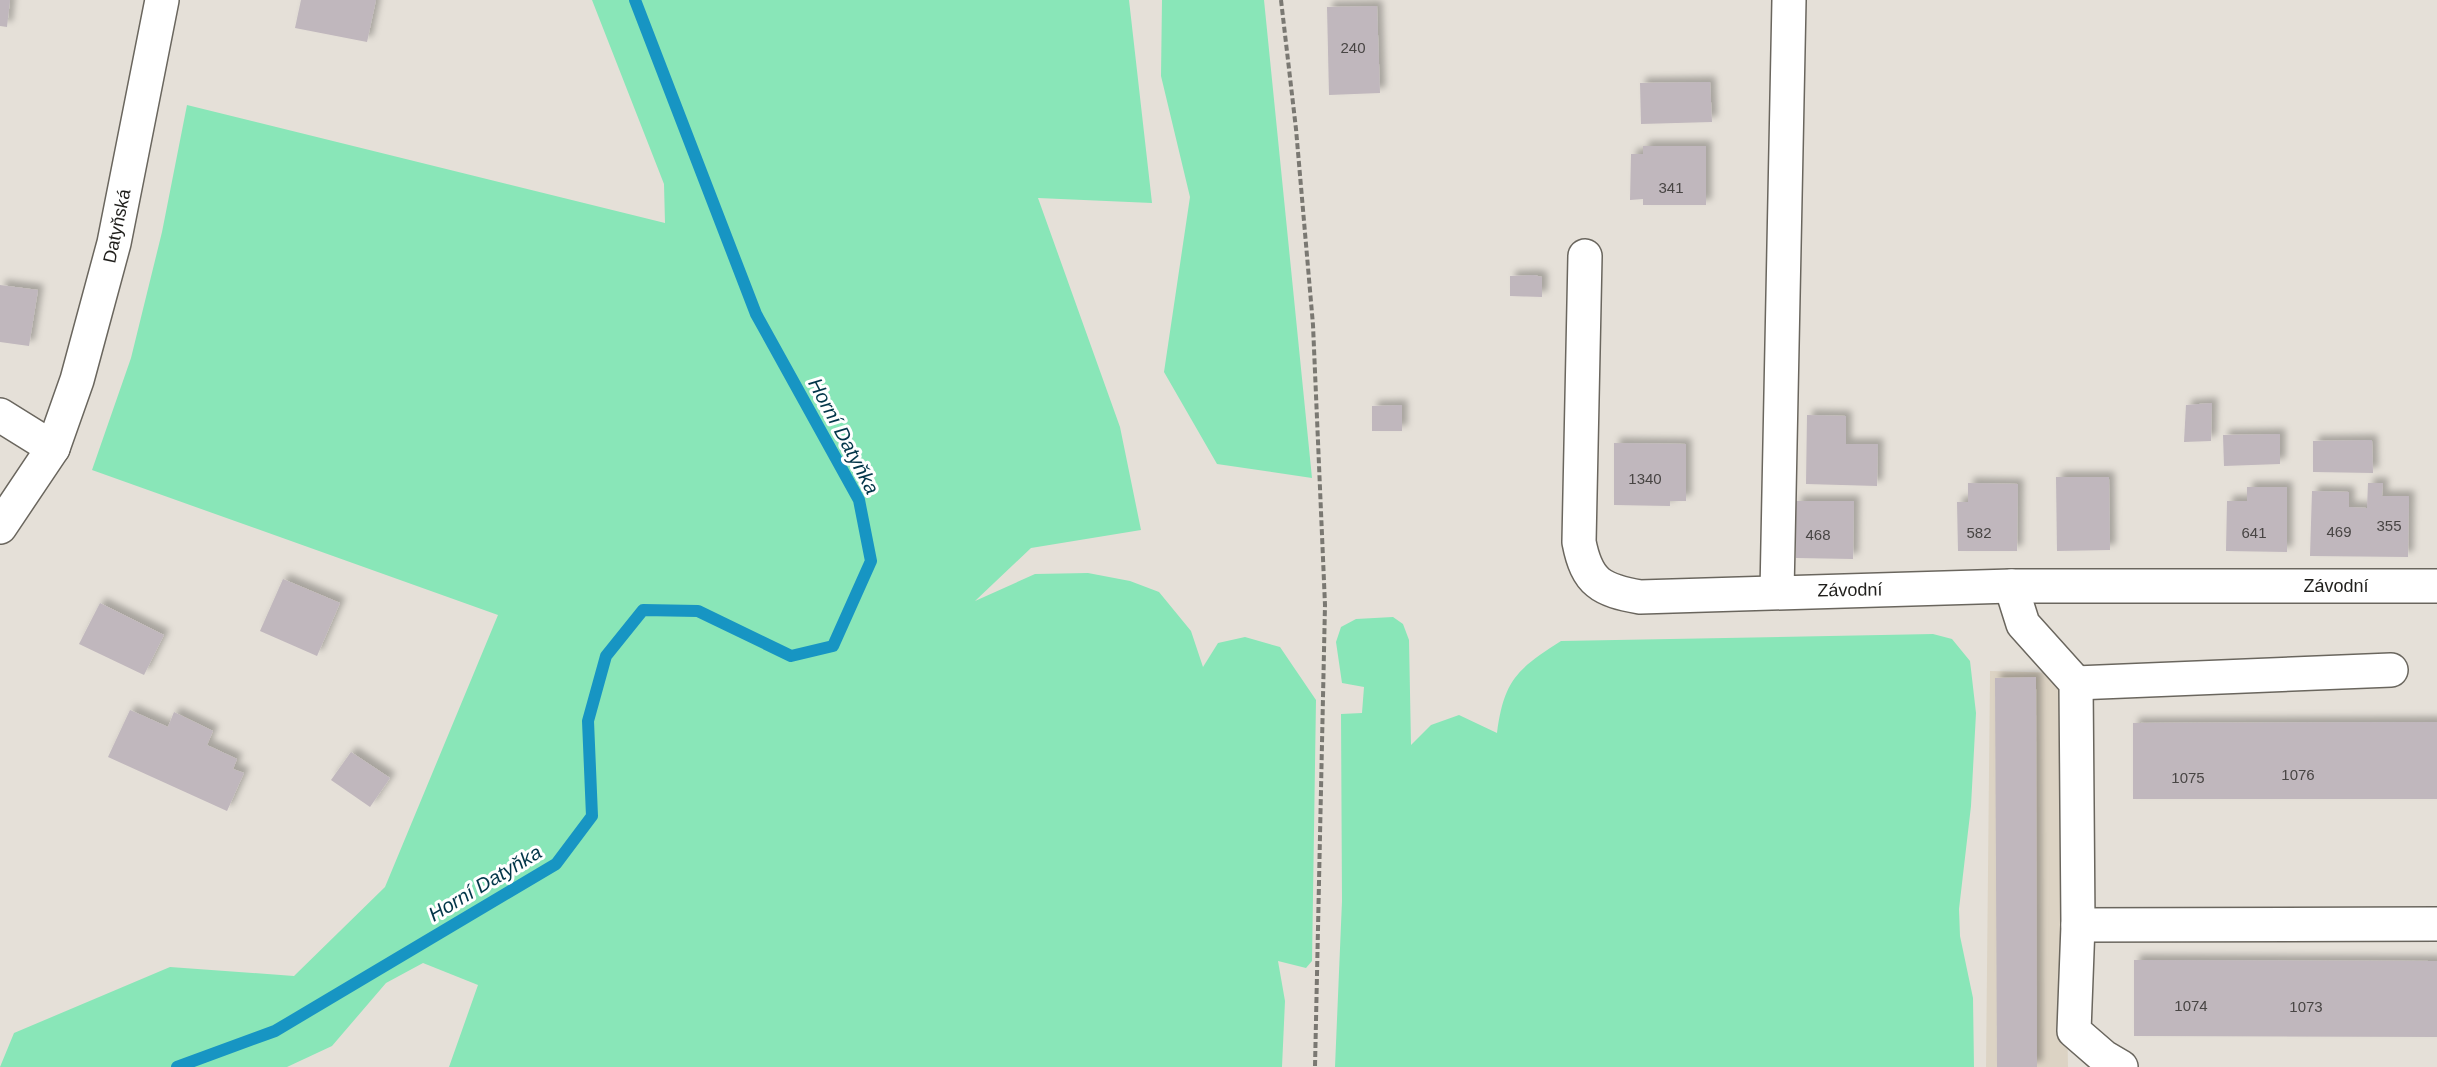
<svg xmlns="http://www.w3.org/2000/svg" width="2437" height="1067" viewBox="0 0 2437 1067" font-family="Arial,sans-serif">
  <defs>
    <filter id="shadow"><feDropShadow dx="5.5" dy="-5.5" stdDeviation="3" flood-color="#0004"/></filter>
  </defs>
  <rect width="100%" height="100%" fill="#e5e0d8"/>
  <!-- built -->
  <polygon fill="#dcd3c4" points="1990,671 2061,673 2068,1067 1986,1067"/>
  <!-- green -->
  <g fill="#89e6b8">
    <polygon points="592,0 1129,0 1152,203 1038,198 1120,427 1141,530 1031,548 975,601 1035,574 1088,573 1130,581 1159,592 1191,631 1203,667 1218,643 1245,637 1280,647 1316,700 1312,961 1306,968 1278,961 1285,1001 1282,1067 449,1067 478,985 423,963 386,983 332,1046 287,1067 0,1067 14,1033 170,967 294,976 385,887 498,615 92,470 131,358 162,232 187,105 665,223 664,184"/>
    <polygon points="1162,0 1264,0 1312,478 1217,464 1164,372 1190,197 1161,76"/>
    <path d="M1393 617 1403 624 1409 640 1411 745 1431 725 1459 715 1497 733C1504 680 1517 669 1561 641L1933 634 1952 639 1970 661 1976 713 1971 806 1959 909 1960 936 1973 998 1974 1067H1335L1342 901 1341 714 1362 713 1364 687 1342 683 1336 642 1341 627 1356 619Z"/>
  </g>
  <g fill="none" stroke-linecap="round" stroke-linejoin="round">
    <!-- stream -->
    <polyline stroke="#1795c3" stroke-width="12" points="177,1067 275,1031 556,864 592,816 588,721 606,656 643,610 698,611 791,656 833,646 871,561 859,500 756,314 635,0"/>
  </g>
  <!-- building -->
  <g fill="#c0b7bd" filter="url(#shadow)">
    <polygon points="0,0 10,0 7,27 0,26"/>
    <polygon points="301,0 376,0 367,42 295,28"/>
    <polygon points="1377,6 1380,93 1329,95 1327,7"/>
    <polygon points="1710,82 1712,122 1641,124 1640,83"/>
    <polygon points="1643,146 1706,146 1706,205 1643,205 1643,199 1630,200 1631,154 1643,154"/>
    <polygon points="1534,275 1542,277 1542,297 1510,296 1510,276"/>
    <polygon points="0,285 38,290 29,346 0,342"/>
    <polygon points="2212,403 2211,441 2184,442 2186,405"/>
    <polygon points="1402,405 1402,431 1372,431 1372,406"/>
    <polygon points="1807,415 1846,416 1846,444 1878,444 1877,486 1806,484"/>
    <polygon points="2280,434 2280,464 2224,466 2223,435"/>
    <polygon points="2372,440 2373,473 2313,472 2313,441"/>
    <polygon points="1614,443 1686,444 1686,501 1670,501 1670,506 1614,505"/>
    <polygon points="2056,477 2109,477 2110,550 2057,551"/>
    <polygon points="1968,483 2018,484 2017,551 1958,551 1957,502 1968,502"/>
    <polygon points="2368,483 2383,483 2382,496 2409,496 2408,557 2310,556 2312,491 2349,492 2349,507 2367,508"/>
    <polygon points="2247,487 2287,487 2287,552 2226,551 2227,501 2247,501"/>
    <polygon points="1796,501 1854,501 1853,559 1796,558"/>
    <polygon points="283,579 340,603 317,656 260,631"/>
    <polygon points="100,603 164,635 144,675 79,644"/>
    <polygon points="2036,677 2037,1067 1997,1067 1995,678"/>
    <polygon points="130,710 168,727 174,712 213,731 207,745 237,759 233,769 244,773 227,811 108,757"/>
    <polygon points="2437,722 2437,799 2133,799 2133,723"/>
    <polygon points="351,752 390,778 370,807 331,780"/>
    <polygon points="2134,960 2437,961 2437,1037 2134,1036"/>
  </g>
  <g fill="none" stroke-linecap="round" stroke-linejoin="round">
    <!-- minor casing -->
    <g stroke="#6a665e" stroke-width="36">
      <g id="minor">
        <path d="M1585 256 1579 542C1587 583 1601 590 1640 597L2011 586H2437"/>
        <polyline points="0,415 53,448"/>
        <polyline points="2011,586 2023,624 2076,683 2078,925 2074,1031 2104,1057 2121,1067"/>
        <polyline points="1777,592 1789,0"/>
        <polyline points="2076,683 2391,670"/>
        <polyline points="2078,925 2437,924"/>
      </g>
    </g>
    <!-- major casing -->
    <g stroke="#6a665e" stroke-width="36">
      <polyline id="major" points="0,527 53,448 77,380 114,243 162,0"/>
    </g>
    <!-- path -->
    <polyline stroke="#7a7872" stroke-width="4" stroke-dasharray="6 3" stroke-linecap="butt" points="1281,0 1296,129 1313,325 1325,605 1315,1067"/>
    <!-- minor -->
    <use href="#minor" stroke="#fff" stroke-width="33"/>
    <!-- major -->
    <use href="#major" stroke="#fff" stroke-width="33"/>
  </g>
  <g text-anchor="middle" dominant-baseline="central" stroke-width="6" stroke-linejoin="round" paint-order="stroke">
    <!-- number labels -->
    <g font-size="15" fill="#484544">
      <text x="1353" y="47">240</text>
      <text x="1671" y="187">341</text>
      <text x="1645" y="478">1340</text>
      <text x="2389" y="525">355</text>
      <text x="2339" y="531">469</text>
      <text x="1979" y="532">582</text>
      <text x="2254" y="532">641</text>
      <text x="1818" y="534">468</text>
      <text x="2298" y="774">1076</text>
      <text x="2188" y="777">1075</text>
      <text x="2191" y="1005">1074</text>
      <text x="2306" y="1006">1073</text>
    </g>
    <!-- street labels -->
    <g font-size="18" fill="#201f1c" stroke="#fff">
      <text transform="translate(117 226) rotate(-78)">Datyňská</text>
      <text x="2336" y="586">Závodní</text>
      <text transform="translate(1850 590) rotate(-1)">Závodní</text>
    </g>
    <!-- water labels -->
    <g font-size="20" font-style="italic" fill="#033649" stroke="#fff">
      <text transform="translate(844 436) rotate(62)">Horní Datyňka</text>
      <text transform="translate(485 883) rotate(-31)">Horní Datyňka</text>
    </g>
  </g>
</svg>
